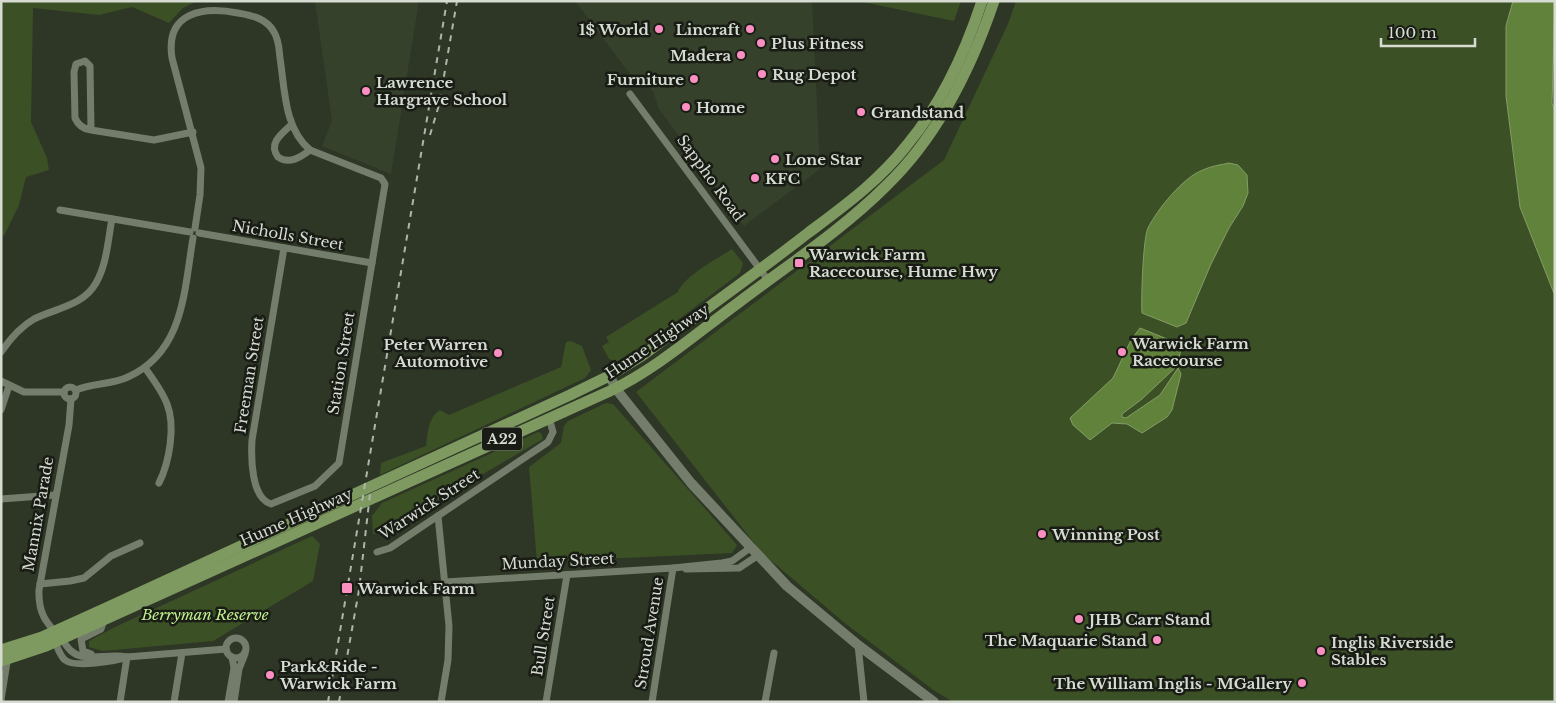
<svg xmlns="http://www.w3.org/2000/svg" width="1556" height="703" viewBox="0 0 1556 703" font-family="'Libre Baskerville',serif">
  <rect width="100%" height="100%" fill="#2e3626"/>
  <!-- built -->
  <g fill="#36412b">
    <polygon points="315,1 419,1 391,174 322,146 332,121"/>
    <polygon points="575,1 812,1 820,169 744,226 659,109 653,91 642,81 629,73"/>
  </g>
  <!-- green -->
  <g fill="#3c5026">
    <polygon points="1,1 197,1 183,8 169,23 132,7 99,15 33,8 31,122 47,158 49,170 26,177 19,205 4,236 1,234"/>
    <polygon points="858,1 961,1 954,21"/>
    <polygon points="1016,1 1513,1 1506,26 1506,96 1520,206 1555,296 1555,702 953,702 932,689 846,624 762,553 636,392 944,160 1008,24"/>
    <path d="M1555 31V111C1548 91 1552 53 1555 31Z"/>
    <path d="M732 249 743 263 740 273 654 338 616 362 609 359 602 346 609 342 606 337 678 292C683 277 718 258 732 249Z"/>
    <path d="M571 341 582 346 591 370 585 378 380 475 381 463 426 446C428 432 428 418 440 410L449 415 561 367 566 342Z"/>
    <polygon points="606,403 613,404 737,545 732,553 537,562 529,467 561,443 564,426 568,421"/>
    <polygon points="538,432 541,433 543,439 380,534 373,534 372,516 382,503"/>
    <polygon points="312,536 320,544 313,581 213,641 103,651 89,647 89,641 113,628"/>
  </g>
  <!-- water -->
  <g fill="#61823a" stroke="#849d68">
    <polygon points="1513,1 1555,1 1552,103 1555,111 1555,296 1520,207 1506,96 1506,26"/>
    <path d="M1229 163 1238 165 1247 175 1248 193 1243 206 1229 228 1211 264 1186 323 1177 327 1142 313C1141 300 1143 238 1148 228 1157 210 1183 177 1203 170 1211 166 1220 165 1229 163Z"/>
    <polygon points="1140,328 1182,345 1177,366 1142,399 1122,414 1122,417 1126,418 1160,395 1178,368 1181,374 1172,410 1167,417 1142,433 1127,424 1112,423 1090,440 1073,425 1070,418 1113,378 1131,340"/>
  </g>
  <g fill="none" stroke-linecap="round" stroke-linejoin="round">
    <!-- minor -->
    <g stroke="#747d6b" stroke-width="7">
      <polyline points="630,94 768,280"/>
      <path d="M291 125C281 134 268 144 278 157 289 165 301 157 310 150"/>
      <path d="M91 130 90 66 85 61 76 64 74 72 75 118C78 125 83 129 91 130L154 140 193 132"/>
      <polyline points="60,210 190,232"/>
      <path d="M195 228 200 195 201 168 172 58C165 12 203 6 238 13 253 16 266 18 274 32 279 40 279 49 280 58 285 90 284 128 310 150L381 178 385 184 339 463 315 486 271 504C251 498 251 457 252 440L284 248"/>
      <polyline points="199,233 372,263"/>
      <path d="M1 352C10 339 20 327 34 319 56 308 83 306 96 283 107 264 108 239 112 219"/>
      <path d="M145 368C153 379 162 391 167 404 176 426 169 463 159 483"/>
      <polyline points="1,381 24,392 64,392"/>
      <circle cx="70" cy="393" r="6"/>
      <path d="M76 390C92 383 111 385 128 377 184 352 184 291 193 238"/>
      <path d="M71 399 69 425 39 590C38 616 48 624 63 641 68 648 72 654 81 656 96 659 112 654 127 657L226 649"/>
      <polyline points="1,410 9,386"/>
      <polyline points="1,499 55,495"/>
      <polyline points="438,516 449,626 448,660 441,702"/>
      <polyline points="377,552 390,548 548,442 553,432 549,418"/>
      <polyline points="686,569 739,568 757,556"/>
      <polyline points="445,582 673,568 722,563 732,561 750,548"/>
      <polyline points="40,584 70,581 84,578 111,556 140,543"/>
      <circle cx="236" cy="648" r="10"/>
      <path d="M54 640C57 646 60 656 65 660 74 668 116 661 127 657"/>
      <polyline points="858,645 864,702"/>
      <polyline points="91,654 83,651 81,639 101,629 104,620"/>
      <polyline points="1,700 8,656"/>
      <polyline points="120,702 127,657"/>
      <polyline points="174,702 182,653"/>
      <polyline points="228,702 234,668 232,657"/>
      <polyline points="234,702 239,669 245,654"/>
      <polyline points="546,702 567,575"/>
      <polyline points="652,702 673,568"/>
      <polyline points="765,702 774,653"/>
    </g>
    <!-- secondary -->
    <polyline stroke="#747d6b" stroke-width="10" points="609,376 620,394 691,483 787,586 858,645 934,702"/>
    <!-- trunk -->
    <g stroke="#7e9a60" stroke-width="11">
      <path d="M1 650 42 637 106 608 570 395 609 376 643 355C698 315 754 275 808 233 844 206 879 181 907 145 942 103 965 53 982 1"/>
      <path d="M1 661 46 646 610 391C656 369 697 333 738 303 788 265 842 230 886 186 938 136 971 69 994 1"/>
    </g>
    <!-- rail -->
    <g stroke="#aeb5aa" stroke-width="2" stroke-dasharray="6 6" stroke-linecap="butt">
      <polyline points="430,135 439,105 457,1"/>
      <polyline points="328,702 447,1"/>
      <polyline points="339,702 359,590 370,494"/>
    </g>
  </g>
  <!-- markers -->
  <g fill="#fc8fc2" stroke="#181c15" stroke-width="2">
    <circle cx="659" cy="29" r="5"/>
    <circle cx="750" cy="29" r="5"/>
    <circle cx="761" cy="43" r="5"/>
    <circle cx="741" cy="55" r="5"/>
    <circle cx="762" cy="74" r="5"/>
    <circle cx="694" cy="79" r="5"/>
    <circle cx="366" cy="91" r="5"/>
    <circle cx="686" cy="107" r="5"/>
    <circle cx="861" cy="112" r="5"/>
    <circle cx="775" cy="159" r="5"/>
    <circle cx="755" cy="178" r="5"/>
    <rect x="794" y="258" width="10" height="10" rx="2.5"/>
    <circle cx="1122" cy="352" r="5"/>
    <circle cx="498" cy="353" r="5"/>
    <circle cx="1042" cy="534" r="5"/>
    <rect x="341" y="582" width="12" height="12" rx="2.5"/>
    <circle cx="1079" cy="619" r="5"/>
    <circle cx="1157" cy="640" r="5"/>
    <circle cx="1321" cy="651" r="5"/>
    <circle cx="270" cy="675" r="5"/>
    <circle cx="1302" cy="683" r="5"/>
  </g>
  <g text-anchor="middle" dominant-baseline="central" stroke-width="5" stroke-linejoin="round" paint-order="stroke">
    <!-- shield labels -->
    <rect fill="#181c15" stroke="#9da299" stroke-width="1" x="482" y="427.5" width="40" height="23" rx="4"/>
    <g font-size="14" font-weight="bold" fill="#d6dcd2">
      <text x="502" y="439">A22</text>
    </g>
    <!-- poi labels -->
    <g font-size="15" font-weight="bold" fill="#d6dcd2" stroke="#181c15" text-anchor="start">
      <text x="649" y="29" text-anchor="end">1$ World</text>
      <text x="740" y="29" text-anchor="end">Lincraft</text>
      <text x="771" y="43">Plus Fitness</text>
      <text x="731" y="55" text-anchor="end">Madera</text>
      <text x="772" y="74">Rug Depot</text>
      <text x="684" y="79" text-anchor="end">Furniture</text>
      <text x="376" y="82">Lawrence<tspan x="376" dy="17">Hargrave School</tspan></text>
      <text x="696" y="107">Home</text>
      <text x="871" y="112">Grandstand</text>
      <text x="785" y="159">Lone Star</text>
      <text x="765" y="178">KFC</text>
      <text x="809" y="254">Warwick Farm<tspan x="809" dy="17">Racecourse, Hume Hwy</tspan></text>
      <text x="1132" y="343">Warwick Farm<tspan x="1132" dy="17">Racecourse</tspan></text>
      <text x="488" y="344" text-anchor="end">Peter Warren<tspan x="488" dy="17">Automotive</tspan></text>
      <text x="1052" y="534">Winning Post</text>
      <text x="358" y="588">Warwick Farm</text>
      <text x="1089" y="619">JHB Carr Stand</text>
      <text x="1147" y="640" text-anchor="end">The Maquarie Stand</text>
      <text x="1331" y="642">Inglis Riverside<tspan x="1331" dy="17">Stables</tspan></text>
      <text x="280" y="666">Park&amp;Ride -<tspan x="280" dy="17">Warwick Farm</tspan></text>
      <text x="1292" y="683" text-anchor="end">The William Inglis - MGallery</text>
    </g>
    <!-- street labels -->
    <g font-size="15" fill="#d6dcd2" stroke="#181c15">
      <text transform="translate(711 178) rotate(54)">Sappho Road</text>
      <text transform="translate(288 235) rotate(10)">Nicholls Street</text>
      <text transform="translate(657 341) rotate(-34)">Hume Highway</text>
      <text transform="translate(341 363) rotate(-81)">Station Street</text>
      <text transform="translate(249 375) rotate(-81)">Freeman Street</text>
      <text transform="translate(429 504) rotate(-33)">Warwick Street</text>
      <text transform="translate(38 514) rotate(-80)">Mannix Parade</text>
      <text transform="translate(296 517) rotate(-24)">Hume Highway</text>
      <text transform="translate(558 561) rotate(-3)">Munday Street</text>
      <text transform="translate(649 633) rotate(-81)">Stroud Avenue</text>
      <text transform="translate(543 636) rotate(-81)">Bull Street</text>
    </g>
    <!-- park labels -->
    <g font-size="15" font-style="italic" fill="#c0ef8c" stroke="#181c15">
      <text x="205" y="614">Berryman Reserve</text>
    </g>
  </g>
  <!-- border -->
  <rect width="1556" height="703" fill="none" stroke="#d6dcd2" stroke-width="5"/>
  <!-- scale -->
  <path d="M1381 38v8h94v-8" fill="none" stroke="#d6dcd2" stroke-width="2.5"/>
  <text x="1388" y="38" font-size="15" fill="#d6dcd2" stroke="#181c15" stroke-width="4" paint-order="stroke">100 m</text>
</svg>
